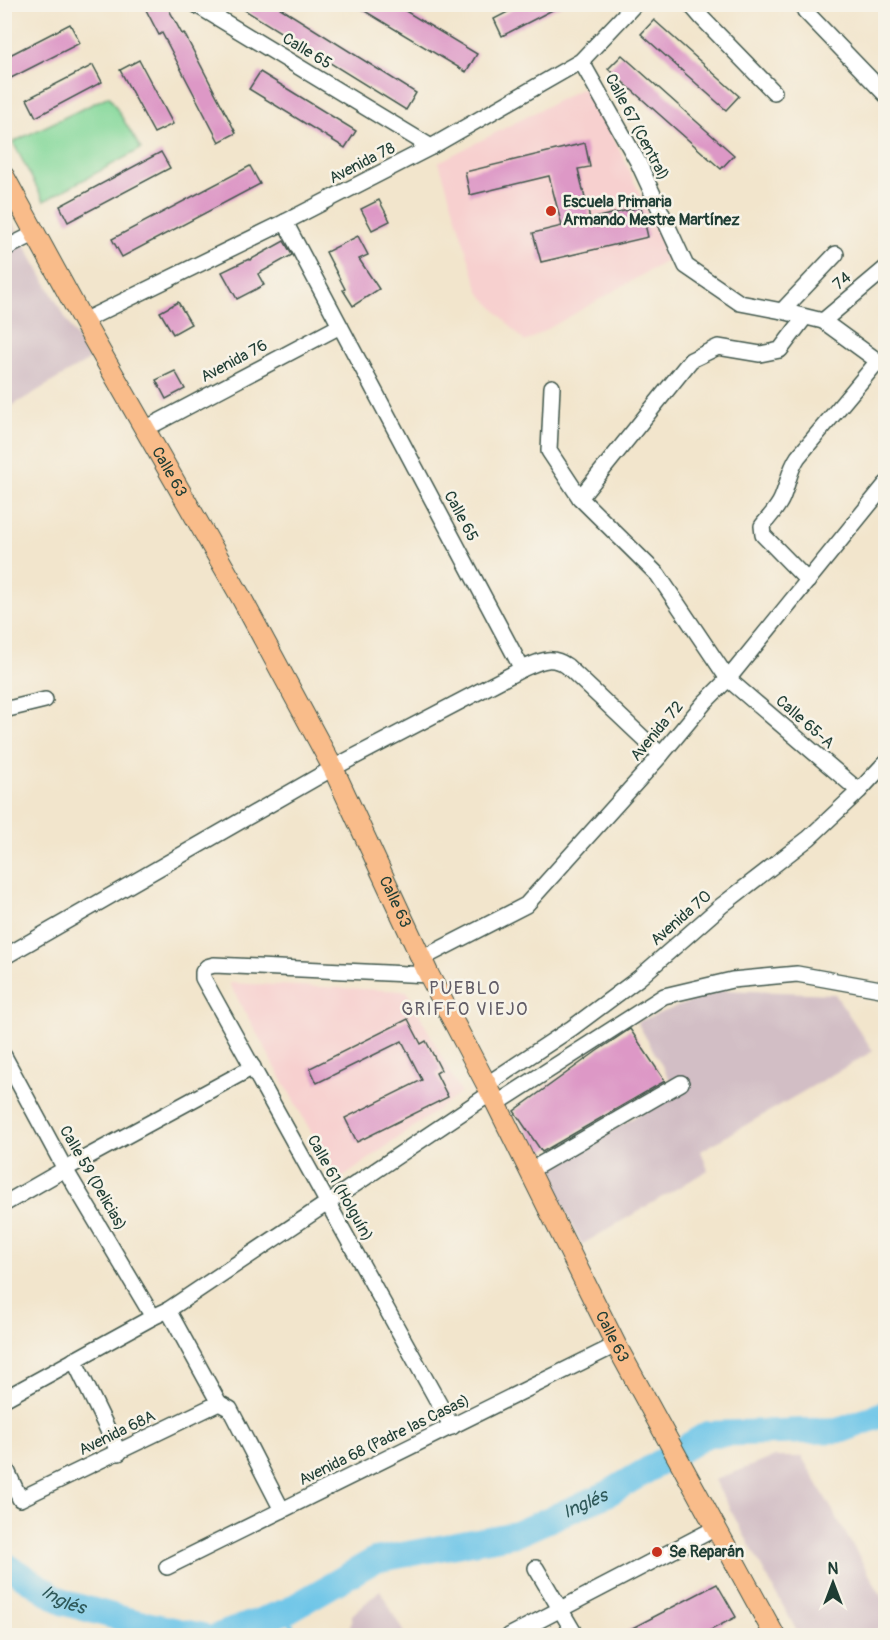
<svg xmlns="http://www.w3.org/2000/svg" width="890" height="1640" viewBox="0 0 890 1640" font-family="Pangolin,sans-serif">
  <rect width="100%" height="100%" fill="#f7f3e8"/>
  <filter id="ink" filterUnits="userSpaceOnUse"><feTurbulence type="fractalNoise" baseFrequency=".0167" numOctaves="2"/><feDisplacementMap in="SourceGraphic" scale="12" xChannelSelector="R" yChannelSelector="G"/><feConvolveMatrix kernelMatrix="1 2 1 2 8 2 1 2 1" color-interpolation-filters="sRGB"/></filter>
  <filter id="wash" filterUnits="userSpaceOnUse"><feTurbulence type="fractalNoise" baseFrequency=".008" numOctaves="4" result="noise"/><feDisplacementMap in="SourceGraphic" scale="24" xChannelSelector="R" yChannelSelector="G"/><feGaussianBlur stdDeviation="1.35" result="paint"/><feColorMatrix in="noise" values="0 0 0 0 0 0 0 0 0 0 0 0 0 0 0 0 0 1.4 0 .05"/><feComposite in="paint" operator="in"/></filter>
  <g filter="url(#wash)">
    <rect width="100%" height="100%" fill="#f2e5cc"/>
    <!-- built -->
    <g fill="#f7d0cf">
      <polygon points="586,86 594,95 670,259 525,342 479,292 439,162"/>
      <polygon points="229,983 407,991 461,1093 338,1181"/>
    </g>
    <!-- industrial -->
    <g fill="#d2bec5">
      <polygon points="4,208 89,360 5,410 4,410"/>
      <polygon points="721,990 835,994 873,1051 701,1151 708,1170 581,1245 550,1176 545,1170 677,1092 637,1022"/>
      <polygon points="774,1457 802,1457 885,1602 885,1625 868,1635 799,1635 714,1480"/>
      <polygon points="380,1590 405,1635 349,1635 352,1615"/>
    </g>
    <!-- green -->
    <polygon fill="#83d89a" stroke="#518a67" stroke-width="1.5" points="109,96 141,149 44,201 13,142"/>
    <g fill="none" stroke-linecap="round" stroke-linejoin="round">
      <!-- stream -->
      <polyline stroke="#6ac4e8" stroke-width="4.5" points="287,1611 295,1636"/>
      <!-- river -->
      <g stroke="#6ac4e8" stroke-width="26">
        <path id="s1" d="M4 1564 65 1603 131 1621 202 1636"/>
        <path id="s2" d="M218 1636 287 1611 375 1560 516 1534 607 1494 708 1434 842 1430 886 1413"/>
      </g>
    </g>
    <g id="blocks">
      <!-- building -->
      <g fill="#dd98c6">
        <polygon points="143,4 166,4 182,34 184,33 236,133 219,142 162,33 159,35"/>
        <polygon points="235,4 274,4 416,93 406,110"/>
        <polygon points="353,4 394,4 477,54 466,72"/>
        <polygon points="523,4 564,4 502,36 494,19"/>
        <polygon points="654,20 739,96 726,110 641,34"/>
        <polygon points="70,24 80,43 11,78 4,65 4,58"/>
        <polygon points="622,55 734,155 721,169 608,69"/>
        <polygon points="139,60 173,124 154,133 120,70"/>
        <polygon points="93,65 102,82 36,117 27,99"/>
        <polygon points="260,72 356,131 345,148 249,89"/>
        <polygon points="585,143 590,167 578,169 590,219 641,207 648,237 541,262 533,233 562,226 549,176 470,195 465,172"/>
        <polygon points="161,152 170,168 68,222 60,206"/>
        <polygon points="250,166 260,184 122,257 112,239"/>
        <polygon points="379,200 390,221 372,230 361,209"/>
        <polygon points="358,236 368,255 359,259 379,289 353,306 343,290 345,289 326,252"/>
        <polygon points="284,241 292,255 258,274 264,285 237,299 222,272 249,259 250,260"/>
        <polygon points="178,302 191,324 173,334 160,312"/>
        <polygon points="175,371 185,389 166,399 156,380"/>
        <polygon points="408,1019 421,1044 426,1041 441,1070 436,1073 448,1097 357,1142 345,1118 422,1080 402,1041 317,1083 310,1068"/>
        <polygon points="630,1029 665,1081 542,1152 514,1111 597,1051"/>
        <polygon points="717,1584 736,1617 701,1635 619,1635"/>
      </g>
    </g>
  </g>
  <g filter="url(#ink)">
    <use href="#blocks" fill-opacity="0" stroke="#3f564b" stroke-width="1.5"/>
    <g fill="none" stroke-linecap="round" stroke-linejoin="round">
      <!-- minor casing -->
      <g stroke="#3f564b" stroke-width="18">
        <g id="minor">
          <polyline points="195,4 431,147"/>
          <polyline points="690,4 703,19 774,92"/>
          <polyline points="810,4 805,11 886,95"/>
          <polyline points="581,61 638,162 686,266 740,303 782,311 823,321 886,367"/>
          <polyline points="285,222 522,669"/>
          <polyline points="4,249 36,233"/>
          <polyline points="782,311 836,254"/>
          <polyline points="83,321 285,222 431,147 581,61 635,4"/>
          <polyline points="823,321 886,268"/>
          <polyline points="552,387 549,451 580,498 658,575 728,679 859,791"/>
          <polyline points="145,429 340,326"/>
          <polyline points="580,498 691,360 718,347 760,354 780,350 805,317"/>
          <path d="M808 581 763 535 762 526C769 517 778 508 782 498 788 484 789 470 798 457L878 361"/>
          <polyline points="4,710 45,700"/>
          <path d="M4 957 333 768 522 669C539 662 550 654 567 666L661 755"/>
          <polyline points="421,959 526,905 661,755 705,702 728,679 886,484"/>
          <polyline points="429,975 214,965 207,967 203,972 203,978 452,1427"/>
          <polyline points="4,1056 65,1169 153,1317"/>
          <polyline points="486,1085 572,1028 639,978 721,906 809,838 859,791 886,762"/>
          <polyline points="496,1104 664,996 732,980 797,974 886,990"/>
          <polyline points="529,1171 681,1083"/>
          <polyline points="4,1204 65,1169 253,1067"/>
          <polyline points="168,1310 219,1403"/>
          <polyline points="74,1360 119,1453"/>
          <polyline points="4,1399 153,1317 168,1310 491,1093"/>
          <polyline points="219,1403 230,1409 282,1510"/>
          <polyline points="4,1464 20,1499 219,1403"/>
          <polyline points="167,1567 616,1345"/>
          <polyline points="536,1568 576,1636"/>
          <polyline points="509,1636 716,1528"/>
        </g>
      </g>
      <!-- major casing -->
      <g stroke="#3f564b" stroke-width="22">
        <g id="major">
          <path id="s3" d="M4 176 83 321 242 599 333 768 429 975 491 1093 616 1345 775 1636"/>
        </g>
      </g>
      <!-- minor -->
      <use href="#minor" stroke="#fff" stroke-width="15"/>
      <!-- major -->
      <use href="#major" stroke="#f9bc8a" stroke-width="20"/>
    </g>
  </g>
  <!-- markers -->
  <g fill="#c8321e" stroke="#f7f3e8" stroke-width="2">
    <circle cx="551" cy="211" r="6"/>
    <circle cx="657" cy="1552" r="6"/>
  </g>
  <g text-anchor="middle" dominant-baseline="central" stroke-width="5" stroke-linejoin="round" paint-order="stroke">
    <!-- street labels -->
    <g font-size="16" fill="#1f3d34" stroke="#f7f3e8">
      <text transform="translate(307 51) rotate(31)">Calle 65</text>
      <text transform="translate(637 127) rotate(62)">Calle 67 (Central)</text>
      <text transform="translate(362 163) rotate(-27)">Avenida 78</text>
      <text transform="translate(842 281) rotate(-40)">74</text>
      <text transform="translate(234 361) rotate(-28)">Avenida 76</text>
      <text stroke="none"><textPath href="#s3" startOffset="339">Calle 63</textPath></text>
      <text transform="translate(461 516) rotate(62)">Calle 65</text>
      <text transform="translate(805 722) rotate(41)">Calle 65-A</text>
      <text transform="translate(657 731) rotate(-50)">Avenida 72</text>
      <text stroke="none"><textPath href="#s3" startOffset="825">Calle 63</textPath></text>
      <text transform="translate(681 918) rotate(-41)">Avenida 70</text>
      <text transform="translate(93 1178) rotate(60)">Calle 59 (Delicias)</text>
      <text transform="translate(340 1188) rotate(61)">Calle 61 (Holguín)</text>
      <text stroke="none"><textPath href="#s3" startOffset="1311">Calle 63</textPath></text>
      <text transform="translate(117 1433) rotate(-26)">Avenida 68A</text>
      <text transform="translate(384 1440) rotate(-26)">Avenida 68 (Padre las Casas)</text>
    </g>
    <!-- poi labels -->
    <g font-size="16" font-weight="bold" fill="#1f3d34" stroke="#f7f3e8" text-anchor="start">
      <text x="563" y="202">Escuela Primaria<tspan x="563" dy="18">Armando Mestre Martínez</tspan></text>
      <text x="669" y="1552">Se Reparán</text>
    </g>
    <!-- neighbourhood labels -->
    <g font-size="18" letter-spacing="1.5" fill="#625d67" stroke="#f7f3e8">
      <text x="465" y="988">PUEBLO<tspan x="465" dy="21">GRIFFO VIEJO</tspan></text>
    </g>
    <!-- water labels -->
    <g font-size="18" font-style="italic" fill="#2e5858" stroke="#f7f3e8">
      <text stroke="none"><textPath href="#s2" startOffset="394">Inglés</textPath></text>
      <text stroke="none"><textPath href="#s1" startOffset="70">Inglés</textPath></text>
    </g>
  </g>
  <!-- margin -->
  <rect width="890" height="1640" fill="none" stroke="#f7f3e8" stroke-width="24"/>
  <!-- north arrow -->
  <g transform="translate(833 1583)" stroke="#f7f3e8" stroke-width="4.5" paint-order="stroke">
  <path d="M0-4.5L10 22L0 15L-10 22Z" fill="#1f3d34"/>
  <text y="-9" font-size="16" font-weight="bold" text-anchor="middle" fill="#1f3d34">N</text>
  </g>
</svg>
